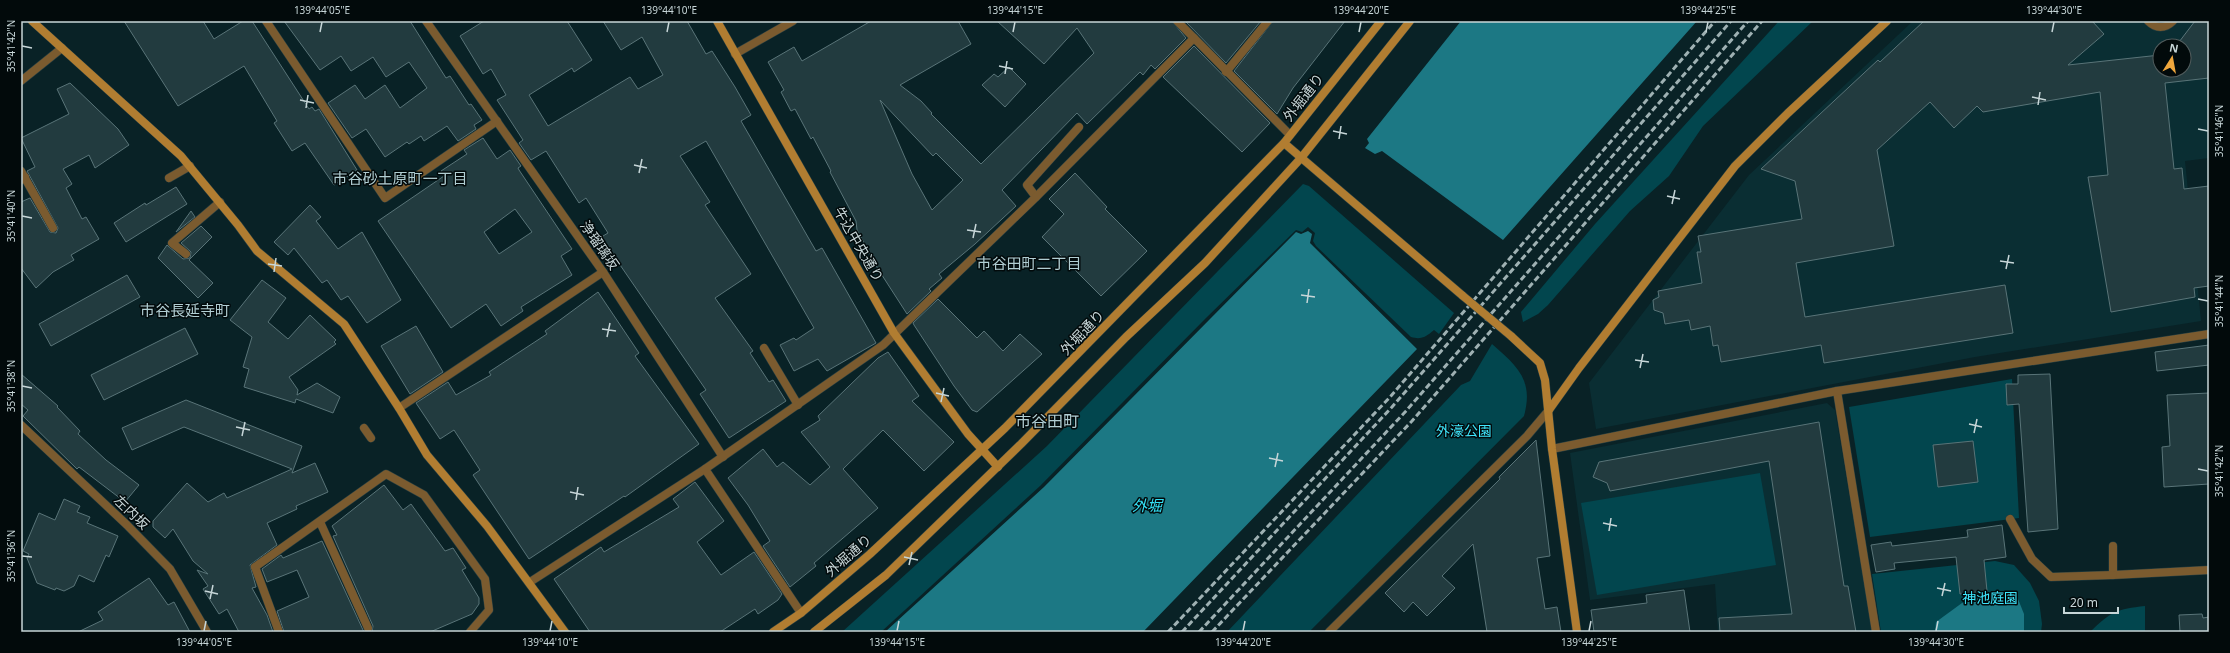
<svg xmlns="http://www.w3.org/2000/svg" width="2230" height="653" viewBox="0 0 2230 653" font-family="'Noto Sans','Noto Sans JP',sans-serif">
  <rect width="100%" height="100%" fill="#092226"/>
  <!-- built -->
  <g fill="#0a2e33" fill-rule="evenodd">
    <path d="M1913 21H2209V158L2185 161 2201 321 1975 357 1596 429 1589 383 1749 175ZM2160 46H2184V70H2160Z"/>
    <polygon points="1827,403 1835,410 1872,632 1718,632 1715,584 1590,600 1570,453"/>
  </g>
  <!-- green -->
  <g fill="#02464e">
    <polygon points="1779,21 1813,21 1703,126 1669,176 1630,211 1548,305 1538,314 1523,322 1521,312 1595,224"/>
    <path d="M1303 184 1309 186 1454 313 1439 334 1434 330C1426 337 1421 340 1411 337L1316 246 1313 241 1315 233 1308 227 1302 232 1296 230 1206 318 1040 486 881 632H842L1047 446Z"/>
    <path d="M1492 344C1517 366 1534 380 1524 416L1309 632H1227L1461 385 1470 381Z"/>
    <polygon points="2012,379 2019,518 1870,537 1849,407"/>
    <polygon points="1760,473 1776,565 1597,595 1581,503"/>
    <polygon points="1995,561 2014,565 2030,583 2039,601 2042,624 2041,632 1881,632 1872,574"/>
    <path d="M2145 606V632H2090C2110 612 2117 609 2145 606Z"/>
  </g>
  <!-- water -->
  <g fill="#1c7884">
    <polygon points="1461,21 1697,21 1503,240 1382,151 1375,154 1365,148 1369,143 1367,139"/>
    <polygon points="1308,231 1312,234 1310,243 1417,349 1143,632 885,632 1044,487 1296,232 1301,234"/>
    <polygon points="1991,595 2018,599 2024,614 2024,632 1935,632 1936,622 1962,603"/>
  </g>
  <!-- building -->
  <g fill="#223b3f" stroke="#597478" fill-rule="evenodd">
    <polygon points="124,21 203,21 214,39 243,21 252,21 309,109 312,107 315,111 319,109 357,170 334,185 305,143 292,151 274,123 277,121 244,66 178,106"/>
    <polygon points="284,21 410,21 446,78 450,76 469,105 471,104 482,120 474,125 476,129 458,141 447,126 424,141 421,136 409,144 407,142 385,157 366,129 352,138 328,103 355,85 365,99 385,85 400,108 427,88 409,62 386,77 373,57 351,71 341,56 320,70"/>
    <polygon points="484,21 567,21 592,60 574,72 572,68 529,95 548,126 630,77 638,89 663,75 642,37 621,50 603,21 687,21 706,54 712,51 735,87 751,115 741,121 816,251 822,248 876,343 827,371 818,359 794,371 780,345 794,338 796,340 814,328 706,141 680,156 710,202 705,205 751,274 715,298 753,351 750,353 769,382 773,380 786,401 729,438 700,394 706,390 618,262 609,267 593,242 608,233 586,198 579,203 546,151 531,160 519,143 523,140 497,100 506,95 491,69 483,74 460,36"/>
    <path d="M871 21H958L971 44 900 85 921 101 932 113 931 114 981 164 1094 53 1077 28 1044 64 997 21H1172L1186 38 1155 69 1151 65 1143 75 1140 72 1087 124 1077 113 1002 190 1016 206 975 244 939 274 942 278 929 289 931 291 907 314 878 269 857 230 856 221 830 172 831 171 813 137 811 139 795 109 791 111 781 92 784 90 768 62 794 47 802 61ZM880 100 933 156 936 153 963 180 932 210 912 174Z"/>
    <polygon points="1185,21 1261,21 1226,63"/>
    <polygon points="1273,21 1345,21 1293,88 1277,114 1234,71"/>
    <polygon points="1924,21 2092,21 2104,34 2068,65 2160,55 2160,70 2184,70 2184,46 2176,46 2195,21 2209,21 2209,78 2165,83 2174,169 2182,168 2184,189 2209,186 2209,286 2194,288 2195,297 2111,312 2088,177 2108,175 2100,92 1983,112 1977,106 1954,128 1930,102 1877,150 1894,246 1796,263 1805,317 2005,285 2013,333 1824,363 1821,345 1721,362 1718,345 1713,346 1710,326 1691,330 1689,320 1665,324 1663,313 1654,310 1653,300 1659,297 1658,291 1702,283 1697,252 1701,252 1698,236 1802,219 1795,181 1761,169 1878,60 1880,62"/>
    <polygon points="1194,46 1270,123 1242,152 1163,77"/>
    <polygon points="1009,67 1026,84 1005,107 982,85 994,74 998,77"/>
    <polygon points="70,83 118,129 129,145 95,168 89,155 63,169 72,184 66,188 82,219 86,217 99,239 71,255 74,260 53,272 36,288 21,268 21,202 30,198 50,232 56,233 58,228 27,171 35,167 21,138 69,114 57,89"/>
    <path d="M483 138 497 159 510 150 521 166 518 168 519 170 572 249 561 256 572 275 521 307 523 311 501 326 486 304 451 328 378 221 444 176 441 171 467 154 464 150ZM515 209 532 232 499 254 484 232Z"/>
    <polygon points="1075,173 1107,207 1105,209 1147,251 1101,296 1042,237 1064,214 1049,199"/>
    <polygon points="176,187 187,204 126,242 114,223 145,203 146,205"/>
    <polygon points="310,205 321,217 316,221 338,249 362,232 401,300 367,323 348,296 341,300 327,280 322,283 294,248 288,255 274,242"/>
    <polygon points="191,211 195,217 176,232"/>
    <polygon points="201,226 212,237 189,260 213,283 198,298 158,258 167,245 183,259 190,258 191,252 181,243"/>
    <polygon points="127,275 140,297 51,346 39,324"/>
    <polygon points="262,280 286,298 268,322 288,339 310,315 336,340 334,342 336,344 289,377 298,390 297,395 317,383 340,397 333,413 296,399 295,403 244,387 249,369 243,367 252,337 230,320"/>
    <polygon points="598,292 639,353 635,356 699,444 625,497 624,496 529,559 473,475 480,470 454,430 440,439 416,403 448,382 456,395 491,375 489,372 547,334 545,331"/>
    <polygon points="938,299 977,338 984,331 1003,351 1020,334 1042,354 977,412 972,410 954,386 914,325 913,323"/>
    <polygon points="416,326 443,372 410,394 381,346"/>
    <polygon points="185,328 198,354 104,400 91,375"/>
    <polygon points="2209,345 2209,365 2157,371 2155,352"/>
    <polygon points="888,352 919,396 912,401 954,442 924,471 883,430 843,469 878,508 814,563 816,566 790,587 763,546 770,541 748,505 728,478 763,449 777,467 783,462 810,485 830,467 801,432 820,420 818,416 878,358"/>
    <polygon points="21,374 58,406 57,407 80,431 78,434 106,460 139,485 125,502 79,467 77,469 23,416 28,410 21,404"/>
    <polygon points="2050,374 2058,529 2028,532 2019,404 2007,405 2006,384 2018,384 2018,375"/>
    <polygon points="2209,393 2209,484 2164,487 2162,447 2170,446 2167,395"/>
    <polygon points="186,400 302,446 292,473 315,463 328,492 296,506 297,509 267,523 277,545 250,565 256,587 252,588 267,615 273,632 239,632 227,609 219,614 203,589 208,586 197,570 208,574 193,561 173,529 165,538 153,527 153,521 187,483 208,502 224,493 227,498 292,469 184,427 132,450 122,428"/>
    <polygon points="1819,422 1844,586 1848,586 1856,632 1720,632 1719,618 1792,614 1769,461 1610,491 1607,483 1593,477 1599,462"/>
    <polygon points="1536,440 1550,556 1537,558 1545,609 1557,607 1561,632 1487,632 1473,544 1442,576 1455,588 1427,616 1413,602 1404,612 1385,593 1500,479 1499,477"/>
    <polygon points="1973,441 1978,482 1938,487 1933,445"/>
    <polygon points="695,482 724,521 697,542 721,575 754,552 782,594 778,600 758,614 755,609 720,632 590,632 554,579 601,547 604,552 679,507 673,499"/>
    <polygon points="384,485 403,510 411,504 445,551 453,548 466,568 462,570 479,598 479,604 472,614 430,632 372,632 373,626 333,536 337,535 332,526"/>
    <polygon points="64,499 80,506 77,512 90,517 87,523 118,536 109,557 106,555 94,582 79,575 74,586 64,591 56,588 55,590 37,583 27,558 29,554 23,551 39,513 55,520"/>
    <polygon points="2002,525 2006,557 1984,560 1987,591 1960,594 1956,557 1894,563 1895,569 1876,572 1871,545 1891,542 1892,546 1968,537 1967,530"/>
    <polygon points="322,541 363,630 364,632 284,632 277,611 309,597 297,570 267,582 262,569 281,555 283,558"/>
    <polygon points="149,578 168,605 174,602 190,632 78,632 103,620 98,612"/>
    <polygon points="1684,590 1690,632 1594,632 1591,610 1647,603 1646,595"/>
    <polygon points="2202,614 2203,618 2209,617 2209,632 2180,632 2179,615"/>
  </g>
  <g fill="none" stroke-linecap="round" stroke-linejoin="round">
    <!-- lane casing -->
    <g stroke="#273f42" stroke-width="9">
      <g id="lane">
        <polyline points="1177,21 1194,38"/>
        <path d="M2148 21C2156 29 2165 29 2173 21"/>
        <polyline points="21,81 62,48"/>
        <polyline points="21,171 53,228"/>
        <polyline points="169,178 190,166"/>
        <polyline points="1036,197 1027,185 1079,127"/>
        <polyline points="764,348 798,405"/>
        <polyline points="364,428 371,438"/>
        <polyline points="320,522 368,628"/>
        <polyline points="2113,546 2113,575 2209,570"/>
        <polyline points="255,567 279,632"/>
      </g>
    </g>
    <!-- street casing -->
    <g stroke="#273f42" stroke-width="9">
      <g id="street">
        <polyline points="266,21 385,198 497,121"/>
        <polyline points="426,21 603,272 723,457"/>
        <polyline points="735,54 793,21"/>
        <polyline points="1226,72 1268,21"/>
        <polyline points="21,180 25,177"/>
        <polyline points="186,254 172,243 220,202"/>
        <polyline points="1837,391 1876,632"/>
        <polyline points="399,408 603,272"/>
        <polyline points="21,425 127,525 170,569 207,632"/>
        <polyline points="1552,449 1837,391 2209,334"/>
        <polyline points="2010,519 2032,559 2051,577 2113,575"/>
        <polyline points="255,567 386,474 424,495 485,579 489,610 470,632"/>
        <polyline points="530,582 705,469"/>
        <polyline points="801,613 705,469 883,345 1036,197 1194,38 1290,135"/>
        <polyline points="1329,632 1527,436 1549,410"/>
      </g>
    </g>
    <!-- secondary casing -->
    <g stroke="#273f42" stroke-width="9">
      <g id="secondary">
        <polyline points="32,21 181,156 238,225 257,251 344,324 399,408 427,455 487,526 565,632"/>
        <polyline points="717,21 894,333 968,434 998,467"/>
        <polyline points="1284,143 1463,296"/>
        <polyline points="1511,336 1540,363 1545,380 1552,449 1577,632"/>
        <polyline points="1549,410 1579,368 1735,166 1788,113 1887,21"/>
        <polyline points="773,632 801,613 870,554 1005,428 1284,143 1381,21"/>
        <polyline points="814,632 886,575 1021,444 1126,337 1205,263 1301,158 1410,21"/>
      </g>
    </g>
    <!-- lane -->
    <use href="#lane" stroke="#7b5b2f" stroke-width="8"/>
    <!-- street -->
    <use href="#street" stroke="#7b5b2f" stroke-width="8"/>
    <!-- secondary -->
    <use href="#secondary" stroke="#b17d31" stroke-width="8"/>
    <!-- rail -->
    <g stroke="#9fb1b3" stroke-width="3" stroke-dasharray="6 3" stroke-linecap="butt">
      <polyline points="1168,632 1390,397 1715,21"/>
      <polyline points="1182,632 1392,407 1731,21"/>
      <polyline points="1199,632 1406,411 1748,21"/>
      <polyline points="1212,632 1412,421 1762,21"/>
    </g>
    <!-- secondary-bridge casing -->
    <g stroke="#273f42" stroke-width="9" stroke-linecap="butt">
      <polyline id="secondary-bridge" points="1463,296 1511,336"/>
    </g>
    <!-- secondary-bridge -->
    <use href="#secondary-bridge" stroke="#b17d31" stroke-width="8"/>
  </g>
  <!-- ticks -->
  <path fill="none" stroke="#c7d6d8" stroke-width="1.5" d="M320 32 322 22M667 32 669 22M1013 32 1015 22M1359 32 1361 22M1706 32 1708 22M2052 32 2054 22M22 46 32 48M999 66 1013 69M1005 74 1007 61M2032 97 2046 100M300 100 314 103M2038 105 2040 92M306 108 308 95M2198 129 2208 131M1333 131 1347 134M1339 139 1341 126M634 165 647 168M639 173 642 159M1667 196 1680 199M1672 204 1675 190M22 216 32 218M967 230 981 232M973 238 976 224M2000 261 2014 263M268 264 282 266M2006 269 2009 255M274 272 276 258M1301 295 1315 297M2198 299 2208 301M1307 303 1309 289M602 329 616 331M607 337 610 323M1635 360 1649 362M1640 368 1643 354M22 386 32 388M936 393 949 396M941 402 944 388M1969 424 1982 427M236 427 250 430M1974 433 1977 419M242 436 245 422M1269 458 1283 461M1275 467 1278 453M2198 469 2208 471M570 492 584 495M576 500 578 487M1603 523 1617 526M1609 531 1611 518M22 556 32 557M904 557 918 560M909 565 912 552M1937 588 1951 591M205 591 218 594M1942 596 1945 583M210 599 213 585M204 631 206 621M550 631 552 621M897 631 899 621M1243 631 1245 621M1589 631 1591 621M1936 631 1938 621"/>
  <g text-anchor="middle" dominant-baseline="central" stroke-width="3" stroke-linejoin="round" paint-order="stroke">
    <!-- street labels -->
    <g font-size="14" fill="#c7d6d8" stroke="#020a0b">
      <text transform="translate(1303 97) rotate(-52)">外堀通り</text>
      <text transform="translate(859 244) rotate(60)">牛込中央通り</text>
      <text transform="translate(600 245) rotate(55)">浄瑠璃坂</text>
      <text transform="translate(1082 332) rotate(-46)">外堀通り</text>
      <text transform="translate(132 512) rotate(44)">左内坂</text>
      <text transform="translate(848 555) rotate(-41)">外堀通り</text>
    </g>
    <!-- park labels -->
    <g font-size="14" fill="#3fe6fc" stroke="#020a0b">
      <text x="1464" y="430">外濠公園</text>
      <text x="1990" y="597">神池庭園</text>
    </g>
    <!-- neighbourhood labels -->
    <g font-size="15" fill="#b1ced3" stroke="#020a0b">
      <text x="400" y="178">市谷砂土原町一丁目</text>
      <text x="1029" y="263">市谷田町二丁目</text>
      <text x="185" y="310">市谷長延寺町</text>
    </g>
    <!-- water labels -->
    <g font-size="15" font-style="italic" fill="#34e0f5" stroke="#020a0b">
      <text x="1147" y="505">外堀</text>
    </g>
    <!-- quarter labels -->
    <g font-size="16" fill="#b1ced3" stroke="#020a0b">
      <text x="1047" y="421">市谷田町</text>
    </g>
  </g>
  <!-- border -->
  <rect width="2230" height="653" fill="none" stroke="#020a0b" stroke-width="44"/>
  <!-- north arrow -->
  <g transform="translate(2172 58) rotate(11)"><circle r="19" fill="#020a0b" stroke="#515c5d"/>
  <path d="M0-3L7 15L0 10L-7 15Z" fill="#efa73d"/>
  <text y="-6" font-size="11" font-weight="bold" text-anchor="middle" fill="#c7d6d8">N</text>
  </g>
  <!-- scale -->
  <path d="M2064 607v6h54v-6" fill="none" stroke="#c7d6d8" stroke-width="2"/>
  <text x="2070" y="607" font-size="12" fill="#c7d6d8" stroke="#020a0b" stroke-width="3" paint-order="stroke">20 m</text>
  <rect x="22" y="22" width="2186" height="609" fill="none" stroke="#c7d6d8" stroke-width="1.5"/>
  <g font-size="10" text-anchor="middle" fill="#c7d6d8">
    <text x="322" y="14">139°44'05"E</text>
    <text x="669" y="14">139°44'10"E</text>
    <text x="1015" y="14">139°44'15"E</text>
    <text x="1361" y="14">139°44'20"E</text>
    <text x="1708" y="14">139°44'25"E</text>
    <text x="2054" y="14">139°44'30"E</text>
    <text transform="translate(11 46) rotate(-90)" y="4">35°41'42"N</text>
    <text transform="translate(2219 131) rotate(-90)" y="4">35°41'46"N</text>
    <text transform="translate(11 216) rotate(-90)" y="4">35°41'40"N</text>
    <text transform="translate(2219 301) rotate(-90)" y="4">35°41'44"N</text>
    <text transform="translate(11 386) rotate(-90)" y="4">35°41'38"N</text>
    <text transform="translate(2219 471) rotate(-90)" y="4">35°41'42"N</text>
    <text transform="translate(11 556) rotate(-90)" y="4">35°41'36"N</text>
    <text x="204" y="646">139°44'05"E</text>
    <text x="550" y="646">139°44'10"E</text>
    <text x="897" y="646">139°44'15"E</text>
    <text x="1243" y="646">139°44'20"E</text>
    <text x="1589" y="646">139°44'25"E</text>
    <text x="1936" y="646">139°44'30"E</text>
  </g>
</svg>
